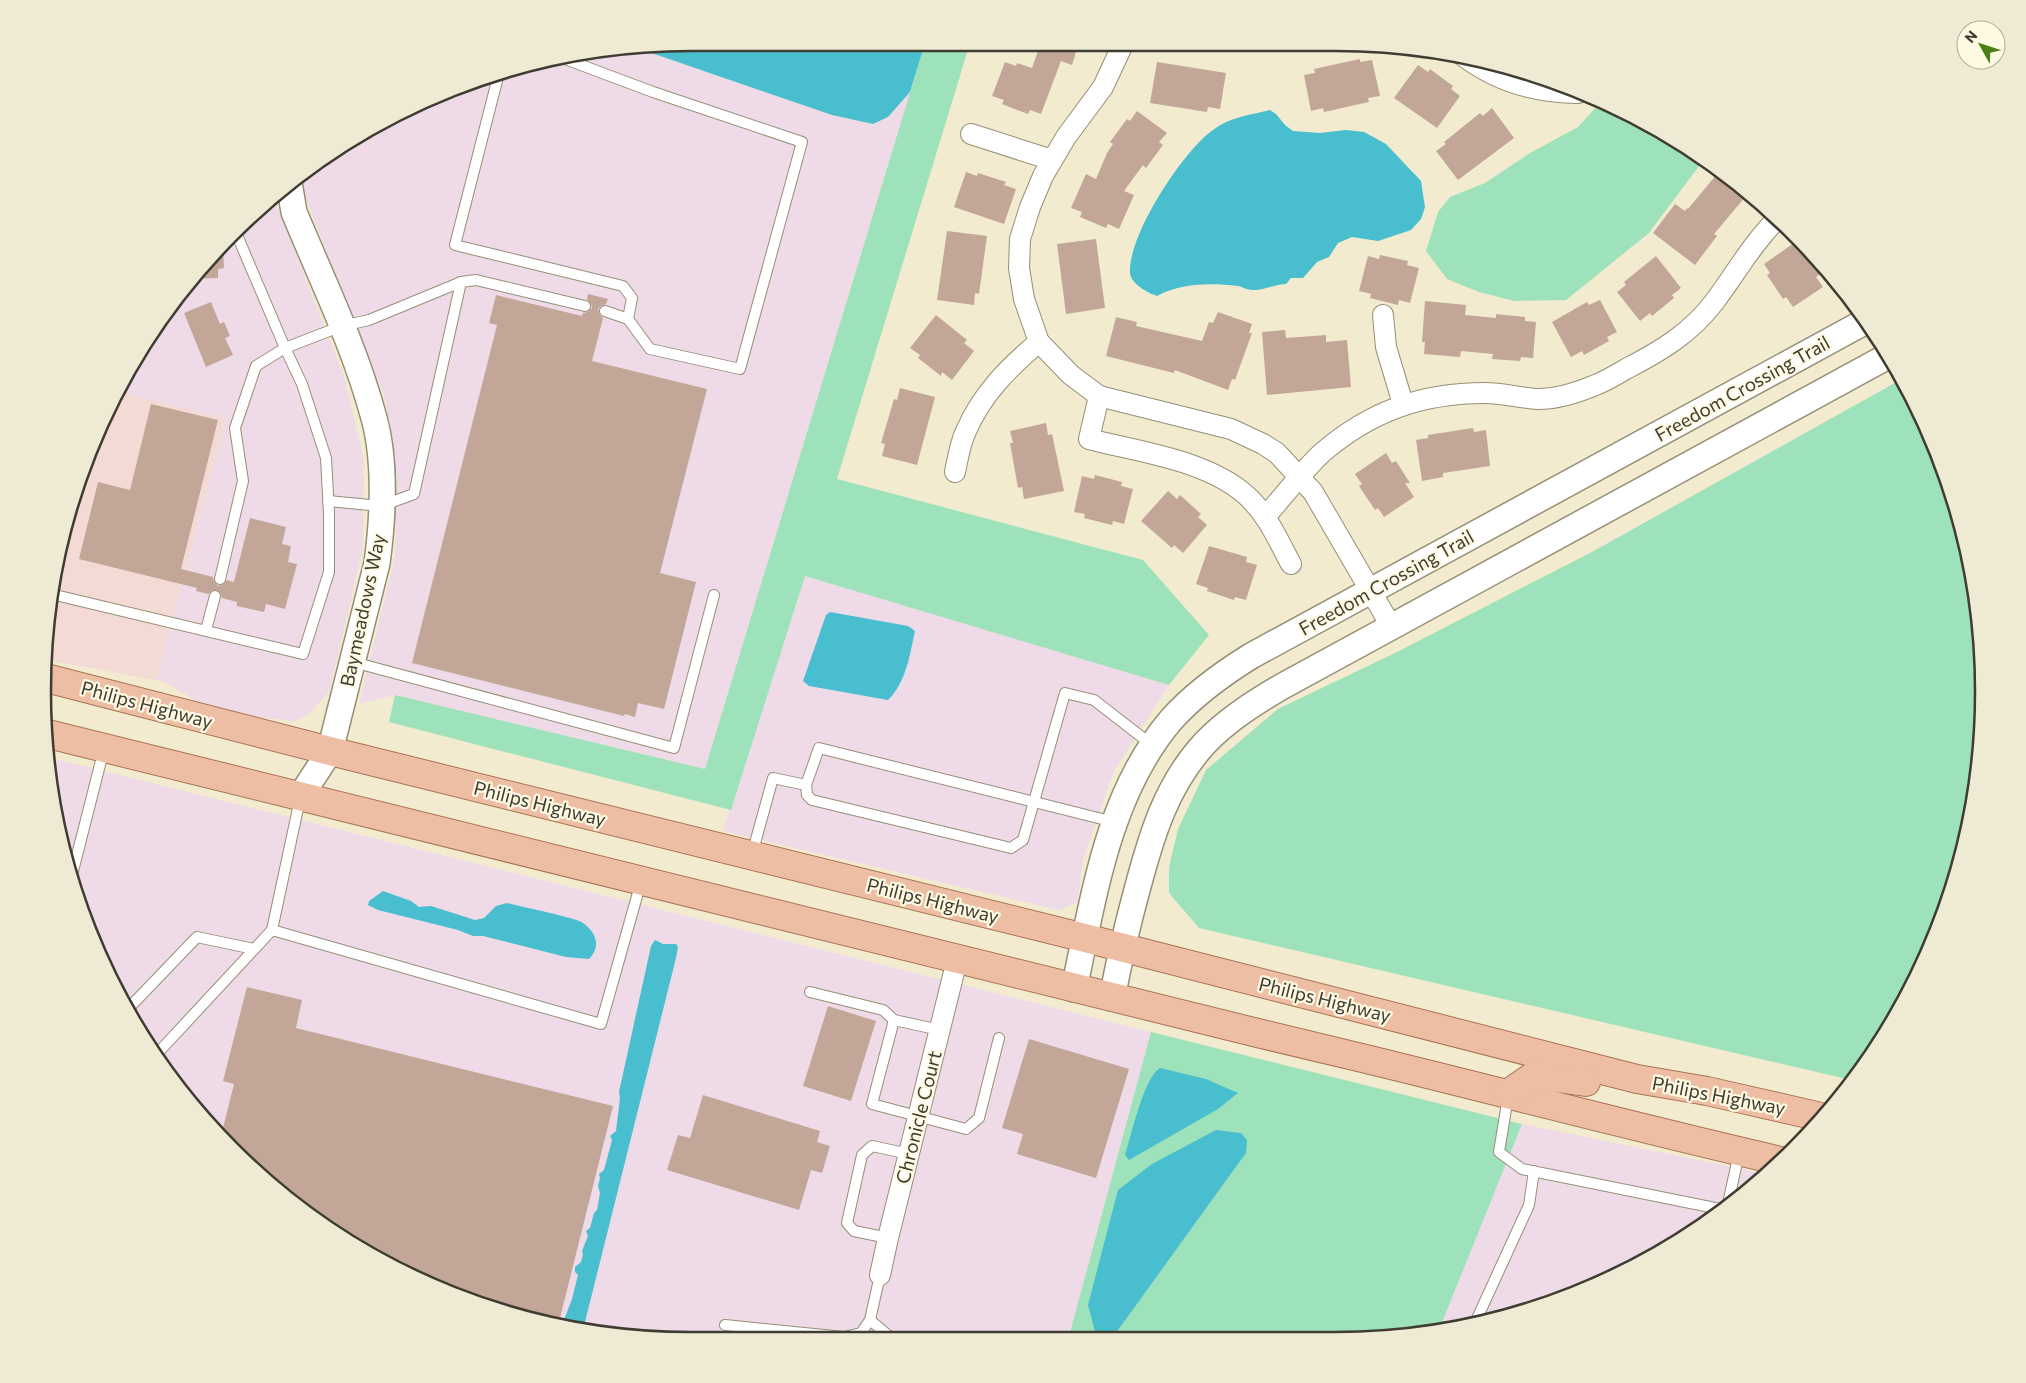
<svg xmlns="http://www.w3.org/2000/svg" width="2026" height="1383" viewBox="0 0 2026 1383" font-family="Commissioner,sans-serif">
  <rect width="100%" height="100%" fill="#f2ebcf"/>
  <!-- commercial -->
  <g fill="#efdae8">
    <polygon points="640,49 832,115 873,124 888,116 910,92 705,769 395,695 359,704 395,556 397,477 385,398 307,202 302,177 331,152 443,92 523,65"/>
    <polygon points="275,201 344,376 364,460 363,549 329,692 309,714 295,721 257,717 198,702 165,682 156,680 226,419 119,392 152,331 203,264"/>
    <polygon points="805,576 1169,685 1114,771 1083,860 1077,902 1059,910 723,831"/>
    <polygon points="47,757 1151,1032 1068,1340 692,1340 565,1328 443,1291 331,1231 232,1150 152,1052 110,979 55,818"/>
    <polygon points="1522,1124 1767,1174 1729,1207 1622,1273 1461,1328 1439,1330"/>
  </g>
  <!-- industrial -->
  <polygon fill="#f4dad4" points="119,392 226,418 156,680 46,660 48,607 92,443"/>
  <!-- green -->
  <g fill="#9de2ba">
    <polygon points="925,43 970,43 837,479 1143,560 1209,635 1169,685 805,576 731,810 389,722 395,695 705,769"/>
    <polygon points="1600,103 1659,129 1702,162 1649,233 1566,300 1514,301 1479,292 1447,279 1426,251 1438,212 1450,197 1485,183 1530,153 1578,127"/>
    <polygon points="1900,380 1934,443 1971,565 1983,692 1971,818 1934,940 1874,1052 1851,1080 1199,928 1169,893 1169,867 1178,829 1206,770 1278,709 1395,653 1592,552"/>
    <polygon points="1151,1032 1522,1124 1439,1330 1334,1340 1174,1340 1166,1336 1157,1340 1111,1340 1246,1153 1097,1339 1102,1340 1068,1340"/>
  </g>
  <!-- water -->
  <g fill="#49bece">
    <polygon points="692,42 925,42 925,43 910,92 888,117 873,124 832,115 640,49"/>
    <path d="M1270 110 1276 114 1285 125 1293 131 1320 133 1346 130 1364 132 1386 144 1421 181 1425 207 1421 219 1411 230 1378 241 1352 237 1338 243 1329 257 1317 262 1303 278H1291L1286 284C1276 284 1261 291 1253 290 1247 290 1243 287 1238 286 1209 283 1183 283 1157 296 1148 293 1131 284 1130 273 1128 235 1183 151 1213 130 1230 117 1250 115 1270 110Z"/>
    <path d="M830 612 908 626 915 631C910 654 906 683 888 700L809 686 803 681 826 615Z"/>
    <path d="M383 891 411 901 419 907 431 906 475 920 484 918 496 906 507 903C521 907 574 917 583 923 597 933 601 947 589 959L566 957 483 936H473L458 930 378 910 368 905 369 901Z"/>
    <polygon points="655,940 663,944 676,944 678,947 676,958 583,1330 561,1327 562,1325 572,1299 578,1275 575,1272 575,1267 581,1262 583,1254 582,1251 588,1236 586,1231 590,1228 594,1213 597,1210 600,1193 598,1186 600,1178 599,1174 604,1170 612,1140 610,1136 616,1131 620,1098 619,1092 651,946"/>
    <path d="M1160 1068 1206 1079 1238 1093 1218 1109 1129 1160 1125 1155C1131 1136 1144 1077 1160 1068Z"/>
    <polygon points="1216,1130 1241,1133 1247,1140 1246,1153 1111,1340 1097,1339 1088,1305 1118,1190 1152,1164"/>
  </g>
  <!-- building -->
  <g fill="#c2a798">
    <polygon points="1041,42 1079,42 1072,65 1061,61 1041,114 1030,110 1028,114 1002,104 1004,100 992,96 1005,62 1016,66 1017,63 1032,68"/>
    <polygon points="1360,59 1360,62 1372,60 1380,96 1368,98 1369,102 1324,112 1323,108 1311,111 1304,75 1315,73 1314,69"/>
    <polygon points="1157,62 1226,73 1220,109 1208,107 1207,112 1150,103"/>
    <polygon points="1418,65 1428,72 1430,69 1453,86 1451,89 1460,96 1437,128 1394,98"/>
    <polygon points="1492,108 1514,138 1458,180 1436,151 1446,144 1444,142 1480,113 1483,116"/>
    <polygon points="1137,111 1167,133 1159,142 1163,145 1146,168 1143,165 1124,191 1134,195 1119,229 1108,224 1106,228 1080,217 1082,212 1071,208 1086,174 1096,179 1107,153 1113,144 1110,142 1127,119 1130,121"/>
    <polygon points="966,172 977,176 978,173 1006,182 1004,185 1016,189 1004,224 954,207"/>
    <polygon points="1717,174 1746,196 1714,234 1717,236 1695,265 1653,233 1675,204 1685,211 1687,208 1688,209"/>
    <polygon points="947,231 987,236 979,294 975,293 974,305 937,300"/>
    <polygon points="1096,239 1105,308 1066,314 1057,244"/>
    <polygon points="1794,243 1801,253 1805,251 1820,274 1816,277 1823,287 1793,307 1786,297 1783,299 1767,275 1770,273 1764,264"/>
    <polygon points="223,247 224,268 218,269 218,278 192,279 203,264"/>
    <polygon points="1380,255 1408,261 1407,265 1419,268 1410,303 1399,300 1398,305 1370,298 1371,294 1359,291 1368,256 1379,259"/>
    <polygon points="1656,256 1681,288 1672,295 1674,298 1652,316 1650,313 1640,321 1617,292 1626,285 1624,282"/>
    <polygon points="588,294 608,299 606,304 601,306 598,309 600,315 603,318 592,361 707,389 660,573 696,582 664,709 638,703 635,717 625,714 624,716 412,663 497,325 489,323 496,295 582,316 583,313 587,312 592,308 591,304 587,299"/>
    <polygon points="1600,300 1617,332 1607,337 1609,341 1584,355 1582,351 1571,357 1552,322 1587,302 1589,305"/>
    <polygon points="1425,301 1466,305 1465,315 1496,318 1496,314 1525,317 1525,321 1536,322 1533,358 1521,357 1520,361 1492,359 1493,354 1461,351 1460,357 1424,354 1425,342 1422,342"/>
    <polygon points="211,302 220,324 224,322 230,336 225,338 233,355 206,367 184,313"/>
    <polygon points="1218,312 1252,324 1249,333 1252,333 1235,380 1232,379 1228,390 1175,370 1174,373 1106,356 1116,317 1137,322 1136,326 1202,341 1209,322 1213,323"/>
    <polygon points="936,315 967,340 964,343 974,351 952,380 942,372 941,376 918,358 920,355 910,348"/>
    <polygon points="1285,330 1286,338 1326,335 1326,342 1347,340 1351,387 1267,395 1262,332"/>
    <polygon points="900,388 935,397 917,465 882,456 885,444 881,443 894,399 897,400"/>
    <polygon points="151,404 218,420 181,569 213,577 214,581 218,586 222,585 227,580 234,582 250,518 286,527 282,544 291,546 288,562 297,564 285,609 266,604 264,612 237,606 237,602 222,598 221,594 217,590 213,590 208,594 196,591 197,588 79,559 98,482 130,490"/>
    <polygon points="1046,423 1048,435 1052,434 1064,491 1024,499 1022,487 1018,488 1010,443 1013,443 1010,431"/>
    <polygon points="1473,428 1474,432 1486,430 1490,466 1443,473 1443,477 1422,481 1416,440 1428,438 1428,435"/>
    <polygon points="1386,453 1392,463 1396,461 1410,483 1405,483 1414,497 1384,517 1378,508 1375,510 1359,486 1362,484 1355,474"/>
    <polygon points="1095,475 1122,482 1121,486 1133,489 1124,524 1113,521 1112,525 1084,518 1085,514 1074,512 1082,476 1094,479"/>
    <polygon points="1168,491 1177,499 1180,495 1201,514 1198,517 1207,525 1183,553 1174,545 1172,548 1141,521"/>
    <polygon points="1209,546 1247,557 1246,562 1257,565 1246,600 1235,597 1234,600 1207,591 1208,588 1196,584"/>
    <polygon points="247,987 302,1000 296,1028 613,1106 558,1326 443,1291 331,1231 232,1150 221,1136 234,1084 223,1081"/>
    <polygon points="828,1006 876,1021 851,1101 803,1086"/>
    <polygon points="1029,1039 1129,1069 1096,1178 1017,1154 1023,1134 1002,1128"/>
    <polygon points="703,1095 820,1131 817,1142 830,1146 822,1173 811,1170 799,1210 667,1170 678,1135 690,1138"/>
  </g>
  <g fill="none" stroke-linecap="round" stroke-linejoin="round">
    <!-- service casing -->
    <g stroke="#968f75" stroke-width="12">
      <g id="service">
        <polyline points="565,59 653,92 802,142 740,369 650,349 628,319 605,311"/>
        <polyline points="499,73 455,245 623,286 632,298 628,319"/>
        <polyline points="328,501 381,506 414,494 461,282 476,280 585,306"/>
        <polyline points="220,579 243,481 235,428 256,366 285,348 342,326 369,320 461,282"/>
        <polyline points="51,594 303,654 329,572 329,513 326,458 302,384 285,348 237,235"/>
        <polyline points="206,630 215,596"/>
        <polyline points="353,662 674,748 714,595"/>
        <polyline points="806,785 807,795 812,800 1011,848 1023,840 1065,693 1094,700 1152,745"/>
        <polyline points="300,799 272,930 601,1024 641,882"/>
        <polyline points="752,854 773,778 806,785 819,748 1114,822"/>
        <polyline points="73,871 104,749"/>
        <polyline points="810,992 883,1010 894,1020 940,1030"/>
        <polyline points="127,1010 197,937 254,949"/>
        <polyline points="894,1020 872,1104 966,1129 979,1118 999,1038"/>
        <polyline points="155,1056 272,930"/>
        <polyline points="1508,1097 1499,1152 1522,1169 1725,1210"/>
        <polyline points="1727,1208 1739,1153"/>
        <polyline points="888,1238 854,1231 847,1223 862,1155 872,1146 909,1154"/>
        <polyline points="870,1320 890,1337 897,1340"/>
        <polyline points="1475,1323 1529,1205 1534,1171"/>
        <polyline points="725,1325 844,1337 861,1333 870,1320 880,1275"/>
      </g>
    </g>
    <!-- minor casing -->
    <g stroke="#968f75" stroke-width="22">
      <g id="minor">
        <polyline points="1124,42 1103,87 1066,137 1043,176 1030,207 1020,239 1019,268 1024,299 1039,342 1071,375 1099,396 1231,429 1263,444 1277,453 1313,492 1391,626"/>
        <path d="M1462 55C1496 81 1536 93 1578 93"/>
        <polyline points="971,134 1052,160"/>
        <polyline points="1383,315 1386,347 1403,404"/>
        <path d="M1099 396 1089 439C1138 452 1208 460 1247 496 1267 514 1278 540 1291 564"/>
        <path d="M955 472C958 458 960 443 966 431 982 394 1009 367 1039 342"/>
        <path d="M1265 517C1283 497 1304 469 1323 452 1371 411 1422 393 1485 393 1503 393 1520 398 1538 399 1556 399 1576 393 1593 386 1604 382 1616 375 1626 369 1661 351 1691 333 1715 301 1736 273 1752 244 1776 220"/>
        <polyline points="880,1275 888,1238 957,960"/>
      </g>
    </g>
    <!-- tertiary casing -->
    <g stroke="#968f75" stroke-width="28">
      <g id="tertiary">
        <path d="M290 188 294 212C322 280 355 347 374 418 386 461 383 519 377 563L330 751 300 797"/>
        <path d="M1074 989C1094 896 1108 794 1171 720 1194 694 1222 674 1251 656L1866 321"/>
        <path d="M1112 998C1119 962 1127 926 1137 890 1151 837 1166 785 1205 743 1227 720 1254 703 1281 687L1888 356"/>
      </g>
    </g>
    <!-- primary casing -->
    <g stroke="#a87453" stroke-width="30">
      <g id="primary">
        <polyline points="46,678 330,751 1085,938 1637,1079 1707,1091 1821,1117"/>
        <path d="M44 733C483 844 922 953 1362 1058 1502 1092 1641 1129 1781 1161"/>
        <polyline points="1509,1093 1535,1075 1586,1082"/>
      </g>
    </g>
    <!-- service -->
    <use href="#service" stroke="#fff" stroke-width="10"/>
    <!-- minor -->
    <use href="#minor" stroke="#fff" stroke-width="20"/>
    <!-- tertiary -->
    <use href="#tertiary" stroke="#fff" stroke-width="25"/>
    <!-- primary -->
    <use href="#primary" stroke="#edbea3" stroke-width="28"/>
  </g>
  <g text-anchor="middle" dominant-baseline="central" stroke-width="4.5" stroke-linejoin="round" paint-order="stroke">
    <!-- street labels -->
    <g font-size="19" fill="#3f3c31" stroke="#fef9e2">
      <text transform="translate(1742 388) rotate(-29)">Freedom Crossing Trail</text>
      <text transform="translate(1386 582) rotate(-29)">Freedom Crossing Trail</text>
      <text transform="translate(362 610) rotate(-78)">Baymeadows Way</text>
      <text transform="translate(147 704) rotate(15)">Philips Highway</text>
      <text transform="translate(540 803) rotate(14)">Philips Highway</text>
      <text transform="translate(933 900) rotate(14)">Philips Highway</text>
      <text transform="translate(1325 999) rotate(14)">Philips Highway</text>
      <text transform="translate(1719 1095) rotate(11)">Philips Highway</text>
      <text transform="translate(918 1117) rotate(-76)">Chronicle Court</text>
    </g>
  </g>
  <!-- crop -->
  <path d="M0 0H2026V1383H0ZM691 51H1335A640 640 0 0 1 1975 691V692A640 640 0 0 1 1335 1332H691A640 640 0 0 1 51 692V691A640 640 0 0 1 691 51Z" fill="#efead4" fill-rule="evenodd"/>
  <path fill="none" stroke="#3f3c31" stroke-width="2.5" d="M691 51H1335A640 640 0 0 1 1975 691V692A640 640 0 0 1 1335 1332H691A640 640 0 0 1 51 692V691A640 640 0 0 1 691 51Z"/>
  <!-- north arrow -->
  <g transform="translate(1981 45) rotate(310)"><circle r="24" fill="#fef9e2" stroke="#b2ad9b"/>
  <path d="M0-4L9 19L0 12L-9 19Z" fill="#4b7f12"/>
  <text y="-8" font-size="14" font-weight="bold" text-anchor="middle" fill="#3f3c31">N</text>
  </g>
</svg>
